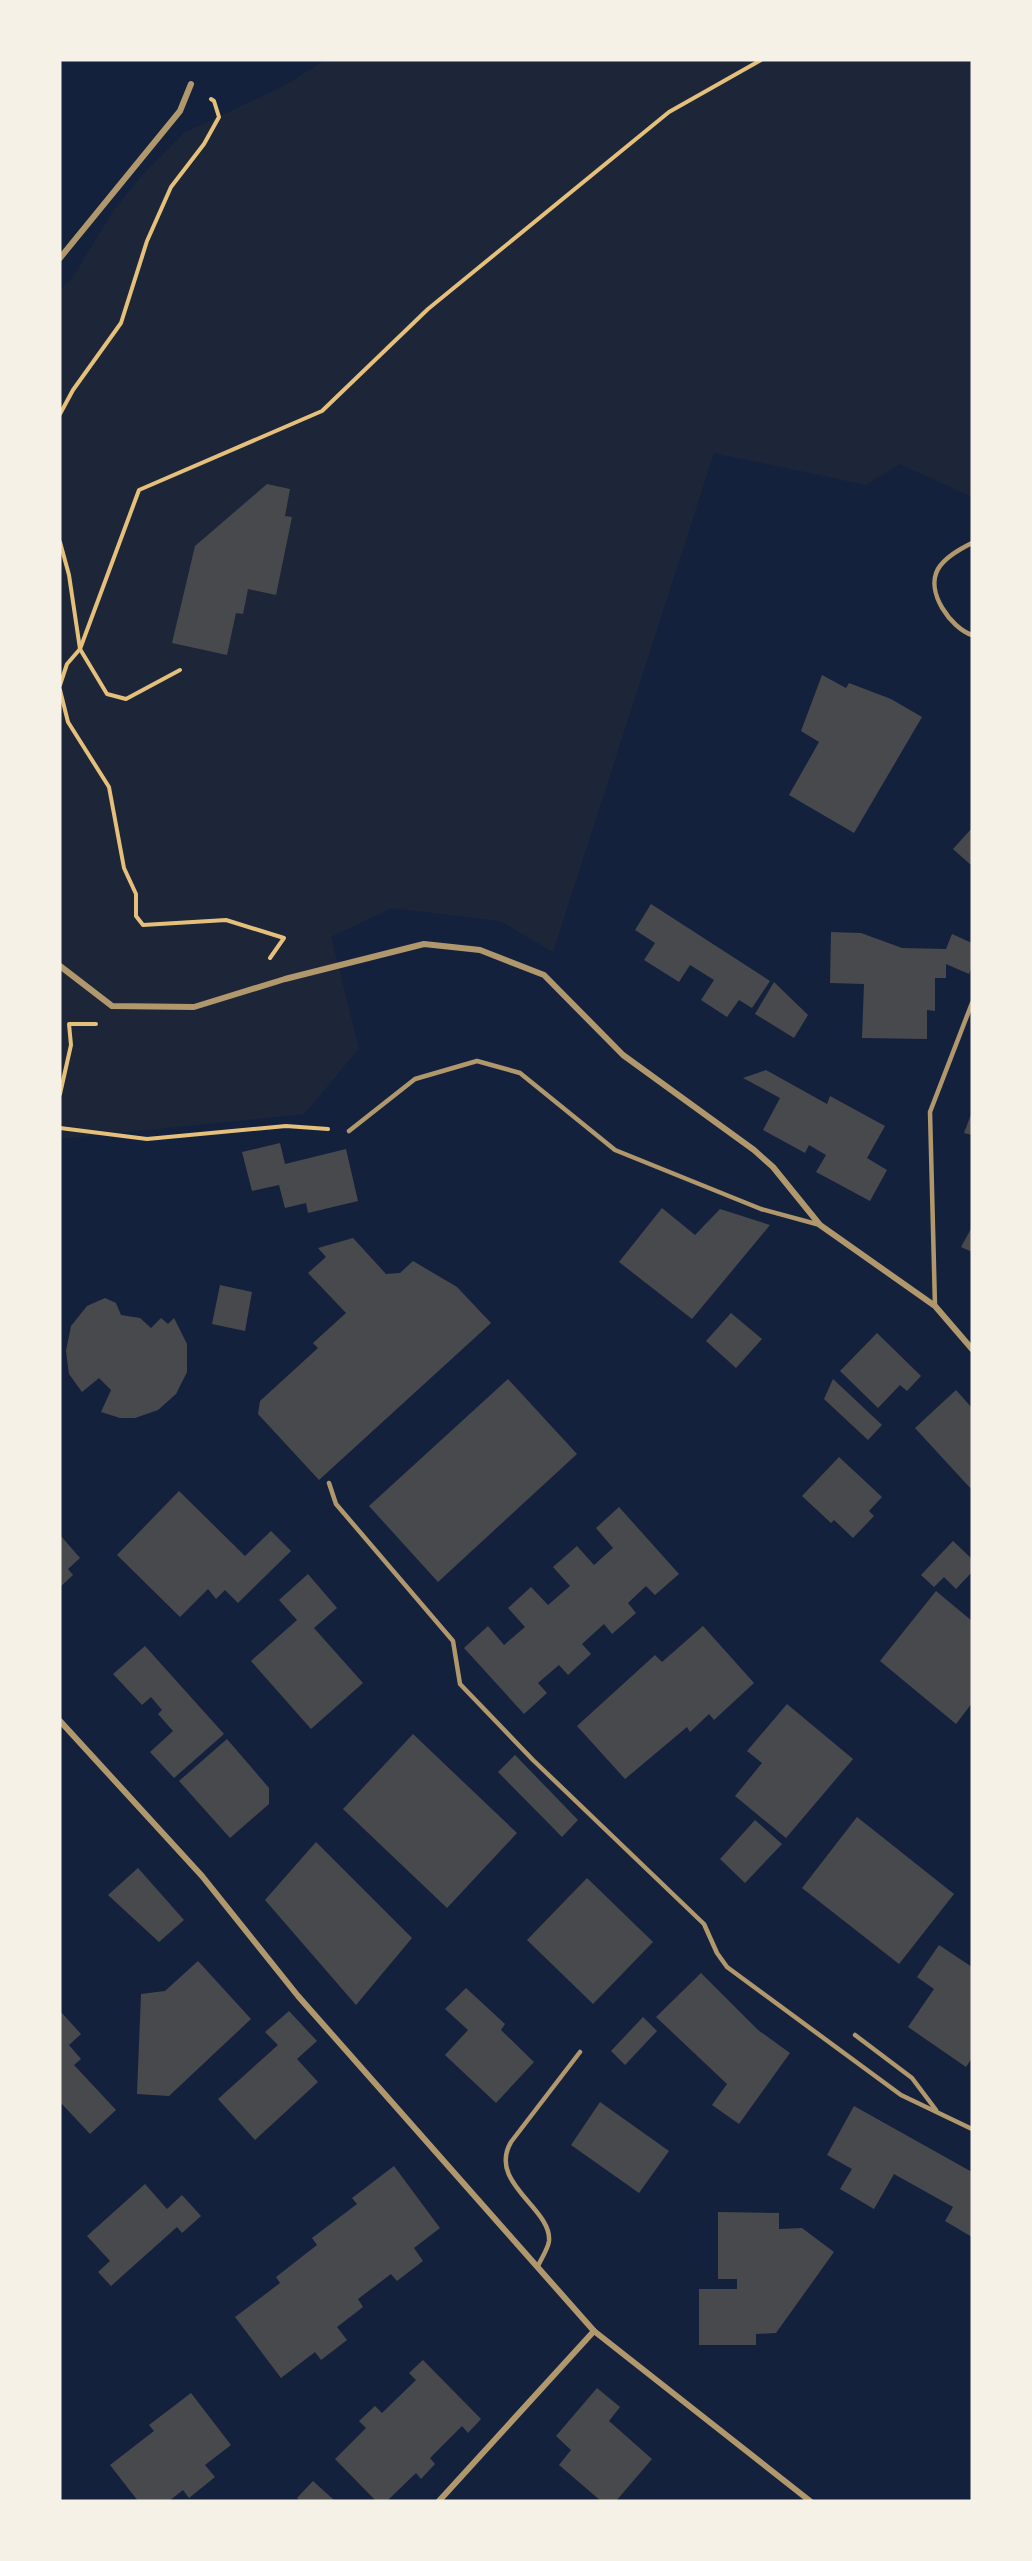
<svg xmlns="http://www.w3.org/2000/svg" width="1032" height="2561" viewBox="0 0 1032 2561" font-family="Jost,sans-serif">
  <rect width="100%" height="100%" fill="#14213d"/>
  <!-- green -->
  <polygon fill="#1d2539" points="325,60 972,60 972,497 900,464 866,485 714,453 553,952 500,921 392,908 331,937 359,1049 304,1114 60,1139 60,290 72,278 114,210 143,174 184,133 284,86"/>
  <!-- building -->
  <g fill="#48494c">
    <polygon points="267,484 290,489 285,516 292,517 276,595 248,589 243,614 236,613 227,655 172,643 195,546"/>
    <polygon points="822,675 846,688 849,683 891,699 922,717 854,833 789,795 819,742 801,731"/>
    <polygon points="972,828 972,866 953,849"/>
    <polygon points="651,904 770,981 752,1008 739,1000 727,1017 701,1000 714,980 690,965 679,982 644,960 655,943 635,930"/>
    <polygon points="831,932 861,933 902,948 946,949 952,934 972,943 972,966 969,974 946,964 946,978 935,978 935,1011 927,1010 927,1039 862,1038 864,984 830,983"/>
    <polygon points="774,982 808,1015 794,1038 755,1014"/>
    <polygon points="766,1070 827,1104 830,1096 885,1126 867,1158 887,1170 870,1201 816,1172 826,1155 809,1145 805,1153 763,1130 780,1098 743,1078"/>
    <polygon points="972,1112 972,1135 964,1133"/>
    <polygon points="280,1143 285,1164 346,1149 358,1201 308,1213 306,1203 285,1208 279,1185 252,1191 242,1152"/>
    <polygon points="662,1208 695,1235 720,1209 770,1225 692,1319 619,1262"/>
    <polygon points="972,1227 972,1252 961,1247"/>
    <polygon points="353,1238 386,1274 400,1273 413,1261 457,1287 491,1323 319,1480 258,1414 260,1401 318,1348 313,1343 346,1313 308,1273 326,1257 318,1248"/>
    <polygon points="220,1285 252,1292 245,1331 212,1324"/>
    <polygon points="105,1298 116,1303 121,1315 140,1318 151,1328 161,1318 168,1324 174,1318 187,1344 187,1372 176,1394 158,1410 135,1418 120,1418 101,1412 111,1390 99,1378 82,1392 69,1374 66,1351 71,1326 87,1306"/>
    <polygon points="731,1313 762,1339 736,1368 706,1341"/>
    <polygon points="877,1333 921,1376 907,1391 900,1385 878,1408 840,1371"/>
    <polygon points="508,1379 577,1454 438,1582 369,1506"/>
    <polygon points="833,1379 882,1425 868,1440 824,1399"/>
    <polygon points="956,1390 972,1408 972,1490 915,1428"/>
    <polygon points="839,1457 882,1497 869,1511 874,1516 853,1538 834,1520 831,1523 802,1496"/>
    <polygon points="179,1491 245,1556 271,1531 291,1551 238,1603 225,1590 216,1599 208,1589 180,1617 117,1555"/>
    <polygon points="619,1507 679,1574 655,1595 646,1586 628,1603 636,1613 612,1634 604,1624 582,1644 591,1654 568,1675 559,1665 538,1683 547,1693 524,1714 464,1648 488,1626 504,1645 525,1627 508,1608 531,1587 548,1605 570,1586 553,1567 577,1546 594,1565 613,1548 596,1528"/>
    <polygon points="60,1535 80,1558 68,1569 73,1575 60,1587"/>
    <polygon points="953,1541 972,1559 972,1572 956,1589 944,1577 934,1587 921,1575"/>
    <polygon points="308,1574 337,1608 314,1628 363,1683 311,1729 251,1661 297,1620 279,1600"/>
    <polygon points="936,1591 972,1621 972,1703 956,1724 880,1661"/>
    <polygon points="703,1626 754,1683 714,1720 709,1714 690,1732 687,1727 625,1779 577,1726 655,1655 662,1662"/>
    <polygon points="145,1646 224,1734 174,1778 150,1752 173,1731 158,1714 162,1710 151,1697 142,1705 113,1674"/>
    <polygon points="787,1704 853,1759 786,1838 735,1796 762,1763 747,1751"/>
    <polygon points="413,1734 517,1833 447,1908 343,1809"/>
    <polygon points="227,1739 269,1788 269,1804 230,1838 179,1781"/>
    <polygon points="515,1755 578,1820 562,1837 498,1772"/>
    <polygon points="857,1817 954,1894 899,1964 802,1888"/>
    <polygon points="755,1820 782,1844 745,1883 720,1859"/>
    <polygon points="316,1842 412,1938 356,2005 265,1900"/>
    <polygon points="138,1868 184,1920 159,1942 108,1895"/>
    <polygon points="587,1878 653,1942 593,2004 527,1940"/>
    <polygon points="939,1945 972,1967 972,2058 966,2067 908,2027 934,1989 917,1977"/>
    <polygon points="198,1961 251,2019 169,2096 137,2094 141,1994 165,1991"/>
    <polygon points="701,1973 758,2030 790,2053 739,2124 712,2105 727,2084 656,2017"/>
    <polygon points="466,1988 505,2024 501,2030 534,2062 496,2103 445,2055 468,2030 445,2009"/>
    <polygon points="60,2011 81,2034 69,2045 81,2059 74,2065 116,2110 90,2134 62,2104 60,2106"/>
    <polygon points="289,2011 317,2041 297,2059 318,2082 255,2140 218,2099 278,2045 265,2032"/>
    <polygon points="643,2017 657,2031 625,2065 611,2051"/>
    <polygon points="600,2102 669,2151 639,2193 571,2145"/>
    <polygon points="854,2106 972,2172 972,2237 945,2221 953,2207 894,2174 874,2209 840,2189 852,2169 827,2155"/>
    <polygon points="394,2166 440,2228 414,2248 423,2261 397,2281 391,2274 358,2299 363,2307 337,2327 347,2340 321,2360 315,2352 281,2378 235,2317 280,2283 276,2277 317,2245 312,2238 357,2204 352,2198"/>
    <polygon points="145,2184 167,2209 182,2195 201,2216 182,2233 177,2227 111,2286 98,2272 110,2261 87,2236"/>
    <polygon points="718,2212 779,2213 779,2229 802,2228 834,2252 776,2333 756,2334 756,2345 699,2345 699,2289 737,2289 737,2279 718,2279"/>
    <polygon points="423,2360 481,2419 468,2433 462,2426 430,2458 435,2464 421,2479 416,2473 387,2501 376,2501 335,2459 366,2428 359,2421 375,2406 382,2413 416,2380 409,2373"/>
    <polygon points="597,2388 620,2407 609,2421 652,2459 616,2501 601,2501 559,2465 571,2450 556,2436"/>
    <polygon points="191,2393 231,2445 205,2465 215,2477 189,2498 183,2490 169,2501 138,2501 110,2465 154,2431 149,2425"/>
    <polygon points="313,2481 335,2501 300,2501 297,2498"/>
  </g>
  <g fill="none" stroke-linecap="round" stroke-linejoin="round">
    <!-- path -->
    <g stroke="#e5c07b" stroke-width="4">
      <polyline points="60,414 73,390 121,323 147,241 171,187 204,144 219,117 214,101 211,99"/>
      <polyline points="60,542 69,575 80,649 107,694 126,699 180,670"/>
      <polyline points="60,685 67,664 80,649 139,490 322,411 428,309 669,112 761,60"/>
      <polyline points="60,690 68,722 109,787 124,868 136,894 136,916 143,925 226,920 284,938 270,958"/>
      <polyline points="60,1094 71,1045 69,1024 96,1024"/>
      <polyline points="60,1128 147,1139 286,1126 328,1129"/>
    </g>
    <!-- service -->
    <g stroke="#b1986c" stroke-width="4.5">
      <path d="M972 543C960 549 945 557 938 569 925 592 951 628 972 635"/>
      <polyline points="349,1131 415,1079 477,1061 520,1073 615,1150 761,1209 820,1225"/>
      <polyline points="935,1306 930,1112 972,1003"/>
      <polyline points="329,1483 336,1504 453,1641 460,1684 533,1760 704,1924 717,1953 727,1967 901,2095 972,2129"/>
      <polyline points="855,2035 912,2078 936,2110"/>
      <path d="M538 2266C541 2259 548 2249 549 2241 552 2208 487 2183 511 2142L580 2052"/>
    </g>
    <!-- minor -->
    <g stroke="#b1986c" stroke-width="6">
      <polyline points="60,258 180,111 191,84"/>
      <polyline points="60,966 112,1006 194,1007 285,979 424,944 480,950 544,975 623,1055 754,1150 773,1167 820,1225 935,1306 972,1349"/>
      <polyline points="60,1721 202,1876 298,1996 594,2331 810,2501"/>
      <polyline points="439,2501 594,2331"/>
    </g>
  </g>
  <!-- border -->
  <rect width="1032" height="2561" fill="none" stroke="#f6f1e7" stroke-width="123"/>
</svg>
